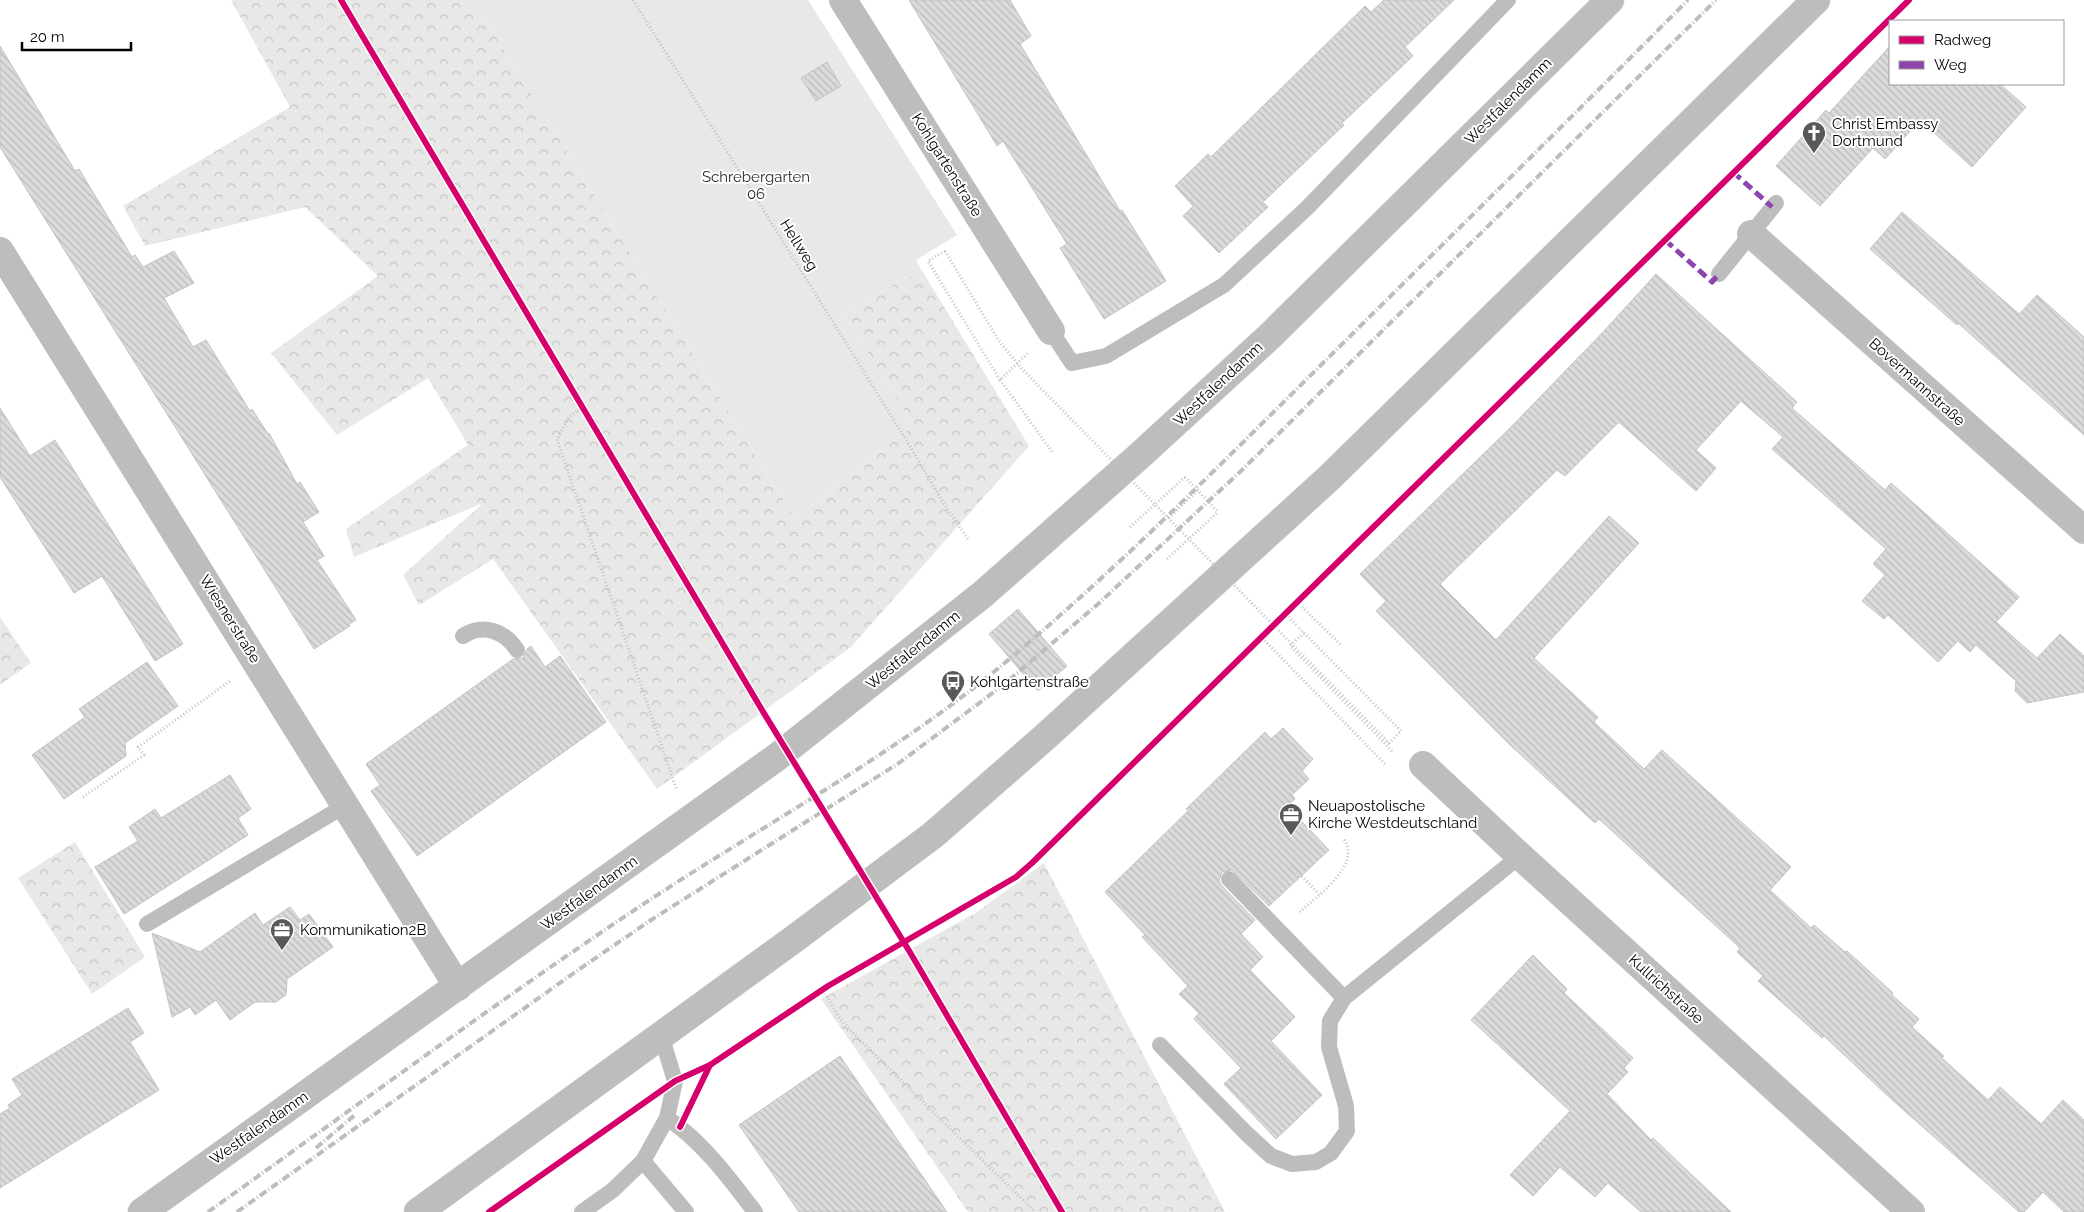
<svg xmlns="http://www.w3.org/2000/svg" width="2084" height="1212" viewBox="0 0 2084 1212" font-family="Raleway,sans-serif">
  <defs>
    <pattern id="forest-crowns" width="20" height="18" patternUnits="userSpaceOnUse" patternTransform="scale(1.25)"><rect width="20" height="18" fill="#e8e8e8"/><path d="M2 6a3 3 0 1 1 6 0M12 15a3 3 0 1 1 6 0" fill="none" stroke="#c5c5c5"/></pattern>
    <pattern id="building-back-hatch" width="6" height="6" patternUnits="userSpaceOnUse" patternTransform="scale(1.25)"><rect width="6" height="6" fill="#dbdbdb"/><path d="M-1 5l2 2M0 0l6 6M5-1l2 2" fill="none" stroke="#bababa"/></pattern>
  </defs>
  <rect width="100%" height="100%" fill="#fff"/>
  <!-- forest -->
  <g fill="url(#forest-crowns)">
    <polygon points="231,0 473,0 795,518 913,426 844,314 921,269 1029,446 851,647 657,789 493,559 419,605 403,575 483,503 354,557 346,529 468,445 428,378 337,435 271,353 378,276 305,207 145,246 123,206 290,107"/>
    <polygon points="0,617 31,663 0,685"/>
    <polygon points="75,842 145,957 92,994 18,878"/>
    <polygon points="1044,863 1225,1212 968,1212 821,999 977,912"/>
  </g>
  <!-- green -->
  <polygon fill="#e8e8e8" points="473,0 808,0 957,235 916,260 921,269 844,314 913,426 795,518"/>
  <!-- building -->
  <g fill="url(#building-back-hatch)" stroke="#c3c3c3">
    <polygon points="909,0 1010,0 1031,36 1020,44 1120,211 1122,210 1166,281 1104,319 1060,248 1067,244 1003,141 997,146"/>
    <polygon points="1384,0 1454,0 1405,47 1413,56 1342,123 1344,125 1263,202 1268,207 1219,253 1183,216 1193,206 1175,186 1208,154 1211,157 1365,6 1371,12"/>
    <polygon points="0,46 75,171 79,169 132,257 135,255 143,267 174,251 194,283 164,298 193,347 206,340 250,411 252,409 268,434 269,433 297,484 300,482 319,512 303,522 324,556 317,560 356,620 349,624 350,626 314,649 0,147"/>
    <polygon points="1890,46 1890,84 2000,84 2026,107 1972,167 1920,120 1885,159 1873,148 1820,206 1776,166 1826,110 1829,113"/>
    <polygon points="827,62 841,86 816,101 801,78"/>
    <polygon points="1902,212 2019,314 2037,295 2084,337 2084,435 1958,323 1957,325 1870,249"/>
    <polygon points="1656,274 1797,402 1792,408 1885,490 1891,483 2019,597 1996,622 2037,658 2060,634 2084,656 2084,692 2027,703 2015,691 2016,681 1976,645 1970,652 1958,641 1938,662 1888,615 1884,619 1862,601 1885,575 1873,564 1886,549 1772,449 1783,437 1741,401 1696,450 1716,468 1696,491 1619,422 1565,476 1557,470 1440,584 1496,640 1609,516 1639,543 1534,658 1598,717 1594,722 1644,769 1662,750 1791,867 1770,890 1811,928 1814,925 1845,952 1847,951 1893,993 1892,995 1919,1019 1912,1027 1944,1056 1942,1058 1988,1100 2000,1087 2041,1124 2063,1100 2084,1120 2084,1212 2064,1212 2043,1192 2024,1212 2019,1212 1890,1098 1824,1036 1822,1038 1758,981 1763,976 1737,952 1740,948 1599,819 1595,823 1509,744 1376,611 1386,601 1360,574 1510,428 1604,331"/>
    <polygon points="0,408 30,456 55,440 183,644 155,661 102,576 74,593 0,477"/>
    <polygon points="1018,609 1067,666 1038,691 989,634"/>
    <polygon points="531,646 545,667 560,656 606,722 417,856 371,791 380,785 366,764 513,659 523,658 527,649"/>
    <polygon points="147,662 178,706 125,743 126,756 64,799 32,755 85,717 79,709"/>
    <polygon points="1283,728 1313,759 1302,771 1309,779 1292,795 1295,799 1287,806 1329,850 1269,906 1232,870 1222,872 1219,881 1222,886 1255,920 1241,934 1263,957 1250,970 1295,1017 1271,1041 1322,1095 1276,1139 1224,1084 1241,1068 1194,1019 1199,1013 1179,994 1188,986 1142,937 1145,935 1105,892 1188,811 1186,809 1265,732 1271,739"/>
    <polygon points="230,775 251,809 238,818 248,835 124,914 95,867 138,841 129,827 155,809 161,818"/>
    <polygon points="290,907 300,920 309,914 333,947 287,979 286,995 276,1002 255,1002 230,1020 216,1000 195,1015 190,1007 172,1017 152,933 200,952 255,913 263,925"/>
    <polygon points="1533,955 1567,989 1564,993 1633,1058 1624,1068 1628,1072 1607,1094 1651,1140 1653,1138 1731,1212 1641,1212 1608,1183 1595,1197 1560,1167 1533,1196 1510,1175 1570,1111 1471,1020"/>
    <polygon points="128,1008 144,1033 130,1042 159,1090 0,1188 0,1114 10,1108 8,1105 22,1095 12,1079"/>
    <polygon points="840,1056 877,1110 947,1212 799,1212 739,1125"/>
  </g>
  <g fill="none" stroke-linecap="round" stroke-linejoin="round">
    <!-- primary casing -->
    <g stroke="#dbdbdb" stroke-width="29">
      <g id="primary">
        <polyline points="142,1212 777,757 983,594 1137,458 1270,336 1610,0"/>
        <polyline points="418,1212 794,939 933,835 1045,737 1330,477 1816,0"/>
      </g>
    </g>
    <!-- path -->
    <g stroke="#c2c2c2" stroke-width="3" stroke-dasharray="1 2.5" stroke-linecap="butt">
      <polyline points="633,0 908,443 944,504 968,539"/>
      <polyline points="945,251 928,261 1000,380 1028,353"/>
      <polyline points="1000,380 1053,453"/>
      <polyline points="582,407 569,417 557,439 676,788"/>
      <polyline points="1169,518 1198,490"/>
      <polyline points="1130,527 1185,477"/>
      <polyline points="1167,559 1218,512"/>
      <polyline points="1297,602 1341,645"/>
      <polyline points="1286,614 1298,627"/>
      <polyline points="1304,633 1290,646 1393,752"/>
      <polyline points="1262,638 1386,765"/>
      <polyline points="83,797 144,755 138,747 230,681"/>
      <polyline points="1292,866 1319,894"/>
      <path d="M1300 912C1317 896 1362 865 1344 839"/>
      <polyline points="823,990 841,1020 858,1038 1035,1212"/>
    </g>
    <!-- lane -->
    <g stroke="#bdbdbd" stroke-width="16">
      <polyline points="1719,274 1776,203"/>
      <polyline points="1051,331 1072,363 1106,356 1224,285 1307,208 1508,0"/>
      <path d="M463 636C483 623 505 631 517 650"/>
      <polyline points="1229,879 1344,998"/>
      <polyline points="147,924 346,805"/>
      <polyline points="1160,1045 1247,1134 1271,1156 1292,1164 1316,1162 1331,1153 1347,1131 1346,1106 1329,1047 1330,1021 1344,998 1520,856"/>
      <path d="M667 1118C702 1141 730 1179 755 1212"/>
      <polyline points="643,1161 686,1212"/>
      <polyline points="582,1212 613,1190 643,1161 667,1118 675,1081 661,1035"/>
    </g>
    <!-- street -->
    <g stroke="#bdbdbd" stroke-width="28">
      <polyline points="843,0 1051,331"/>
      <polyline points="1751,234 2084,530"/>
      <polyline points="0,251 458,987"/>
      <polyline points="1423,765 1520,856 1911,1212"/>
    </g>
    <!-- primary -->
    <use href="#primary" stroke="#bdbdbd" stroke-width="28"/>
    <!-- rail -->
    <g stroke="#bdbdbd" stroke-width="4" stroke-dasharray="8 2.5 1 2.5" stroke-linecap="butt">
      <polyline points="316,1148 356,1114"/>
      <path d="M208 1212C350 1111 489 1007 633 911 754 830 883 762 995 671 1109 577 1214 471 1319 367 1442 245 1566 123 1688 0"/>
      <polyline points="237,1212 581,968 651,920 899,763 1002,686 1098,604 1242,470 1716,0"/>
    </g>
    <!-- path-bridge -->
    <g stroke="#c2c2c2" stroke-width="3" stroke-dasharray="1 2.5" stroke-linecap="butt">
      <polyline points="945,251 999,341 1021,368 1389,743 1401,731 1298,627"/>
      <polyline points="1185,477 1218,512"/>
    </g>
    <!-- quiet -->
    <g stroke="#8e44ad" stroke-width="5" stroke-dasharray="10 5" stroke-linecap="butt">
      <polyline points="1733,172 1772,207"/>
      <polyline points="1665,240 1712,282 1719,274"/>
    </g>
    <!-- cycleway casing -->
    <g stroke="#fff" stroke-width="9">
      <g id="cycleway">
        <polyline points="341,0 762,710 911,954 1062,1212"/>
        <polyline points="680,1127 710,1065 828,986 1016,877 1032,863 1909,0"/>
        <polyline points="489,1212 675,1081 710,1065"/>
      </g>
    </g>
    <!-- cycleway -->
    <use href="#cycleway" stroke="#d6006c" stroke-width="6"/>
  </g>
  <!-- icons -->
  <defs>
    <g id="church-pin" transform="scale(1.25)"><path d="M0 17L-7.5 6A9.5 9.5 0 1 1 7.5 6Z" fill="#595959" stroke="#fff"/><path d="M-1.2-6h2.4v3.5h3.3v2.4h-3.3V6h-2.4V-.1h-3.3v-2.4h3.3Z" fill="#fff"/></g>
    <g id="bus-pin" transform="scale(1.25)"><path d="M0 17L-7.5 6A9.5 9.5 0 1 1 7.5 6Z" fill="#595959" stroke="#fff"/><path d="M-5-6H5V4H4V6H2V4H-2V6H-4V4H-5ZM-3.5-4V0h7V-4ZM-3.5 1.2v1.5H-2V1.2ZM2 1.2v1.5H3.5V1.2Z" fill="#fff"/></g>
    <g id="office-pin" transform="scale(1.25)"><path d="M0 17L-7.5 6A9.5 9.5 0 1 1 7.5 6Z" fill="#595959" stroke="#fff"/><path d="M-6-3h4V-5.5h4V-3h4V5H-6ZM-1-4.5V-3h2v-1.5ZM-6 0V1H6V0Z" fill="#fff"/></g>
  </defs>
  <g fill-rule="evenodd">
    <use href="#church-pin" x="1814" y="133"/>
    <use href="#bus-pin" x="953" y="682"/>
    <use href="#office-pin" x="1291" y="815"/>
    <use href="#office-pin" x="282" y="930"/>
  </g>
  <g text-anchor="middle" dominant-baseline="central" stroke-width="4" stroke-linejoin="round" paint-order="stroke">
    <!-- street labels -->
    <g font-size="15" fill="#000" stroke="#fff">
      <text transform="translate(1508 101) rotate(-45)">Westfalendamm</text>
      <text transform="translate(947 165) rotate(58)">Kohlgartenstraße</text>
      <text transform="translate(799 245) rotate(58)">Hellweg</text>
      <text transform="translate(1917 382) rotate(42)">Bovermannstraße</text>
      <text transform="translate(1218 384) rotate(-43)">Westfalendamm</text>
      <text transform="translate(230 619) rotate(58)">Wiesnerstraße</text>
      <text transform="translate(913 650) rotate(-39)">Westfalendamm</text>
      <text transform="translate(589 893) rotate(-36)">Westfalendamm</text>
      <text transform="translate(1666 989) rotate(42)">Kullrichstraße</text>
      <text transform="translate(259 1128) rotate(-35)">Westfalendamm</text>
    </g>
    <!-- poi labels -->
    <g font-size="15" fill="#000" stroke="#fff" text-anchor="start">
      <text x="1832" y="124">Christ Embassy<tspan x="1832" dy="17">Dortmund</tspan></text>
      <text x="970" y="682">Kohlgartenstraße</text>
      <text x="1308" y="806">Neuapostolische<tspan x="1308" dy="17">Kirche Westdeutschland</tspan></text>
      <text x="300" y="930">Kommunikation2B</text>
    </g>
    <!-- park labels -->
    <g font-size="15" fill="#2c2c2c" stroke="#fff">
      <text x="756" y="177">Schrebergarten<tspan x="756" dy="17">06</tspan></text>
    </g>
  </g>
  <!-- legend -->
  <rect x="1889" y="20" width="175" height="65" fill="#ffffff" stroke="#999999"/>
  <rect x="1899" y="36" width="25" height="8" fill="#d6006c" stroke="#999999"/>
  <text x="1934" y="45" font-size="15" fill="#000000">Radweg</text>
  <rect x="1899" y="61" width="25" height="8" fill="#8e44ad" stroke="#999999"/>
  <text x="1934" y="70" font-size="15" fill="#000000">Weg</text>
  <!-- scale -->
  <path d="M22 42v8h109v-8" fill="none" stroke="#000000" stroke-width="2.5"/>
  <text x="30" y="42" font-size="15" fill="#000000" stroke="#ffffff" stroke-width="4" paint-order="stroke">20 m</text>
</svg>
